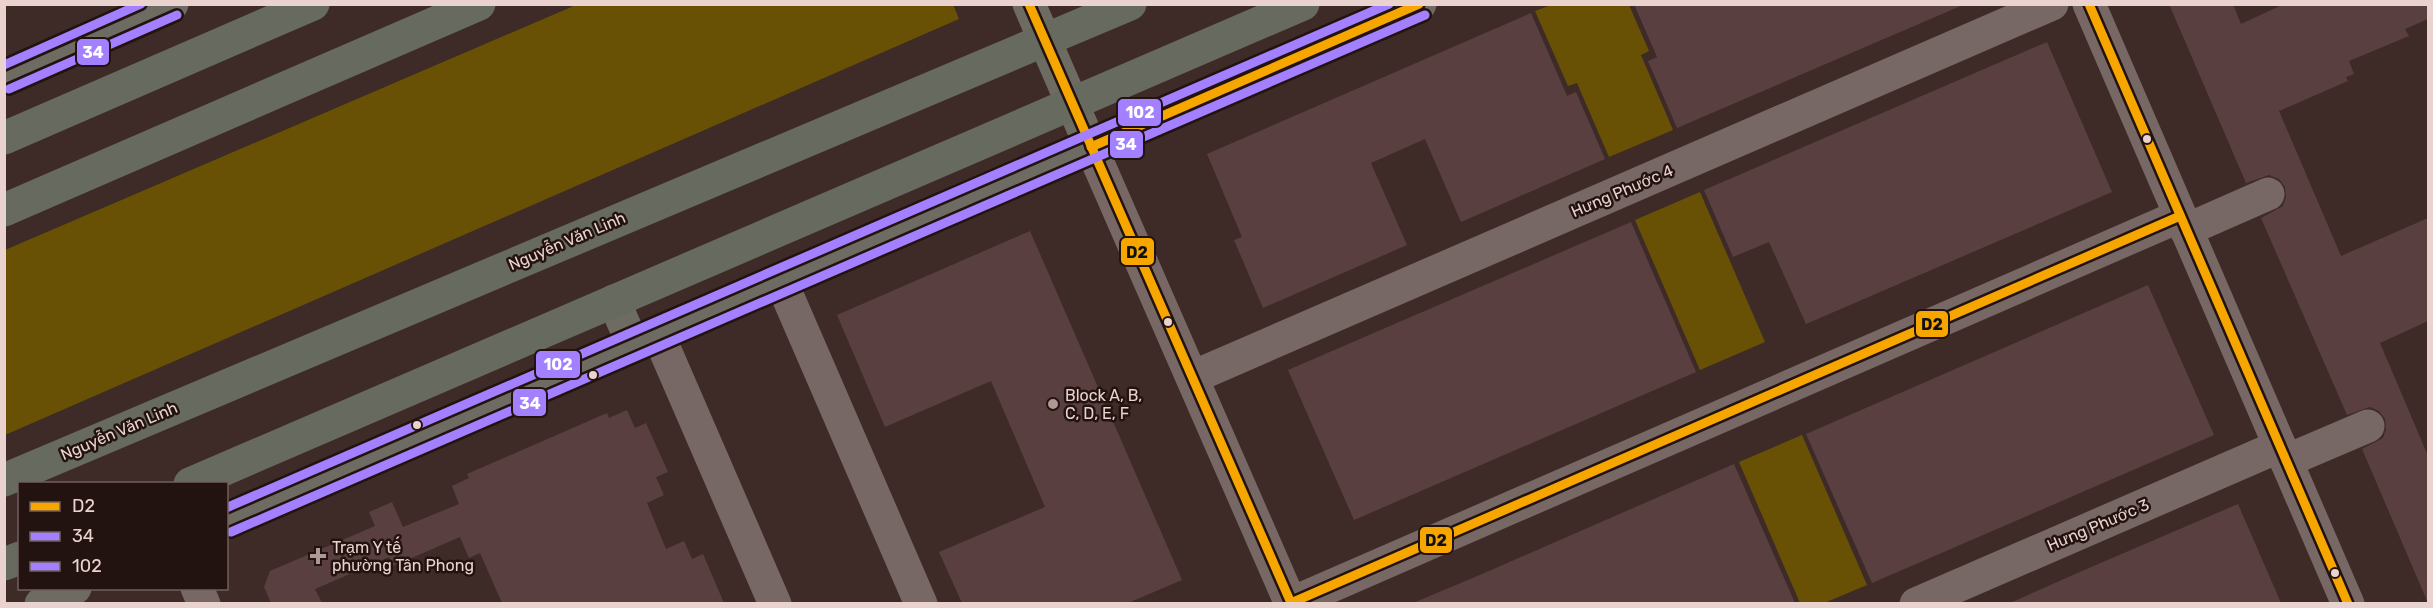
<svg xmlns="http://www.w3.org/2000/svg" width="2433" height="608" viewBox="0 0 2433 608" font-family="Rubik,sans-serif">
  <rect width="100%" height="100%" fill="#3e2b28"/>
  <!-- green -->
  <g fill="#685105">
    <polygon points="953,4 959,19 5,435 5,250 576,5"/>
    <polygon points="1551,5 1629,5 1649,51 1641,55 1673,130 1609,157 1577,83 1568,86 1535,11"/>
    <polygon points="1700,192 1765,342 1700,370 1635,220"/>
    <polygon points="1802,435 1867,585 1824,603 1800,603 1739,462"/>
  </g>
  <!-- building -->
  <g fill="#5a3f41">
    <polygon points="1634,4 1963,4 1963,5 1677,128 1648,61 1657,57"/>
    <polygon points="2169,4 2233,4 2241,24 2284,4 2428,4 2428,19 2405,29 2409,36 2349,61 2354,74 2346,77 2348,81 2279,111 2341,256 2428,218 2428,321 2380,343 2428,456 2428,603 2362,449 2383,438 2386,429 2385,419 2379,411 2370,407 2347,415 2261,218 2283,206 2286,197 2285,187 2279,179 2269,175 2246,183"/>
    <polygon points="1531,13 1567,96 1576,92 1605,159 1461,222 1425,139 1371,163 1407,245 1263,308 1234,240 1242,237 1207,154"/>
    <polygon points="2047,42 2112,192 1806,324 1769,242 1733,257 1704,190"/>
    <polygon points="1631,222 1696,372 1354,520 1288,370"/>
    <polygon points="1030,231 1182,580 1128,603 962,603 939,552 1045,507 991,381 885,427 837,315"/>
    <polygon points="2148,285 2214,435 1872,583 1806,434"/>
    <polygon points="627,410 635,428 646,423 668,472 656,477 664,495 647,503 666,549 684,541 692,559 703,554 724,603 502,603 480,553 469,558 460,537 393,566 389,557 315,589 322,603 271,603 264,587 270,571 375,526 369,512 392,502 403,527 459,504 452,486 469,478 467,474 607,413 609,418"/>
    <polygon points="1734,464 1795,603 1413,603 1482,574"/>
    <polygon points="2238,504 2281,603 2010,603 2075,574"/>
  </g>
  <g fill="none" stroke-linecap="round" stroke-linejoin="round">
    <!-- minor -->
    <g stroke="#786865" stroke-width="33">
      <polyline points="2089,4 2348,604"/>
      <polyline points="1091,147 1291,604"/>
      <polyline points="2186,230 2268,194"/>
      <polyline points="781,281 921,604"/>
      <polyline points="658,334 775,604"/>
      <polyline points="1193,377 2052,4"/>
      <polyline points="2286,461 2368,426"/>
      <polyline points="197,588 204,604"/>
      <polyline points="1290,604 2180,216"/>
      <polyline points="1916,604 2280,446"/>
    </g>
    <!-- major -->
    <g stroke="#6e6b63" stroke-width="33">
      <polyline points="1029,4 1091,147"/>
      <polyline points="4,78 172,4"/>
      <polyline points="614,301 633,345"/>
      <polyline points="226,521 1420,4"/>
      <polyline points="41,604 75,588"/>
    </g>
    <!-- highway -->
    <g stroke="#676a5e" stroke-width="33">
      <polyline points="4,138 313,4"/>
      <polyline points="4,210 479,4"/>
      <polyline points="4,480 1130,4"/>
      <polyline points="190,484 1303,4"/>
      <polyline points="4,564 20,558"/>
    </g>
    <!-- bus-1 casing -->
    <g stroke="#231310" stroke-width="14">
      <g id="bus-1">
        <polyline points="1029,4 1291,603 2180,216"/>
        <polyline points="2089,4 2348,604"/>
        <polyline points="1091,147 1419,4"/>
      </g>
    </g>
    <!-- bus-2 casing -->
    <g stroke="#231310" stroke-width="14">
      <g id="bus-2">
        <polyline points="9,89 177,15"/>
        <polyline points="231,532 1425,15"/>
      </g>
    </g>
    <!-- bus-3 casing -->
    <g stroke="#231310" stroke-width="14">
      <g id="bus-3">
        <polyline points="4,65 141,4"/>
        <polyline points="226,508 1389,4"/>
      </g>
    </g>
    <!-- bus-1 -->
    <use href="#bus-1" stroke="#f7a600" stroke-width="9"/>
    <!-- bus-2 -->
    <use href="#bus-2" stroke="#a380ff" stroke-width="9"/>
    <!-- bus-3 -->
    <use href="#bus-3" stroke="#a380ff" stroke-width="9"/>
  </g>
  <!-- markers -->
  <g fill="#ead2ce" stroke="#231310" stroke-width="2">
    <circle cx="2147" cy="139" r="5"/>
    <circle cx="1168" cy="322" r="5"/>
    <circle cx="593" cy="375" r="5"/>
    <circle cx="417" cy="425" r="5"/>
    <circle cx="2335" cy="573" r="5"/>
  </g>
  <g fill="#ae9894" stroke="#231310" stroke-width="2">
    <circle cx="1053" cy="404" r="6"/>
    <path d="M315 547h6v6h6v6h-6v6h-6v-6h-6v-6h6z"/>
  </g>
  <g text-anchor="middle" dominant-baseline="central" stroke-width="5" stroke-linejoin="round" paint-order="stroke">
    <!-- street labels -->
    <g font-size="16" fill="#ead2ce" stroke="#231310">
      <text transform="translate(1622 191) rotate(-23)">Hưng Phước 4</text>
      <text transform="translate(567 241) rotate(-23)">Nguyễn Văn Linh</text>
      <text transform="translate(119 431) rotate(-23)">Nguyễn Văn Linh</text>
      <text transform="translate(2098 525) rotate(-23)">Hưng Phước 3</text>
    </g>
    <!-- poi labels -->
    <g font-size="16" fill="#ead2ce" stroke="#231310" text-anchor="start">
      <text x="1065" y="395">Block A, B,<tspan x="1065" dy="18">C, D, E, F</tspan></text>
      <text x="332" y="547">Trạm Y tế<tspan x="332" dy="18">phường Tân Phong</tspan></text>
    </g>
  </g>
  <g stroke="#231310" stroke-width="2">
    <rect x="76" y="38" width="34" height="28" rx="6" fill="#a380ff"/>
    <rect x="1117" y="98" width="45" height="29" rx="6" fill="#a380ff"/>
    <rect x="1109" y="130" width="35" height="29" rx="6" fill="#a380ff"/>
    <rect x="1120" y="237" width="35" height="29" rx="6" fill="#f7a600"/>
    <rect x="1915" y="310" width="34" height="28" rx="6" fill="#f7a600"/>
    <rect x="535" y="350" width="46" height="29" rx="6" fill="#a380ff"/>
    <rect x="512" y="388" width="35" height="29" rx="6" fill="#a380ff"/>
    <rect x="1419" y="526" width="34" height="28" rx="6" fill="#f7a600"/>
  </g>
  <g font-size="16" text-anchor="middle" font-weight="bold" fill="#fff">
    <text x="93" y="58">34</text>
    <text x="1140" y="118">102</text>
    <text x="1126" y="150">34</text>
    <text x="558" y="370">102</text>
    <text x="530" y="409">34</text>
  </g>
  <g font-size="16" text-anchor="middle" font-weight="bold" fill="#111">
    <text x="1137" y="258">D2</text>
    <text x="1932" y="330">D2</text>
    <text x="1436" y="546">D2</text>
  </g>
  <!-- border -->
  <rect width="2433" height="608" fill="none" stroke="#ead2ce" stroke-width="12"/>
  <!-- legend -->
  <rect x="18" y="482" width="210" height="108" fill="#231310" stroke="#735f5c" stroke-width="1.5"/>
  <rect x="30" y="502" width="30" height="9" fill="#f7a600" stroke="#735f5c" stroke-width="1.5"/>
  <text x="72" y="512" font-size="18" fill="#ead2ce">D2</text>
  <rect x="30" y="532" width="30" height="9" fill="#a380ff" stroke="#735f5c" stroke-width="1.5"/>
  <text x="72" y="542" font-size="18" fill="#ead2ce">34</text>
  <rect x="30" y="562" width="30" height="9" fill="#a380ff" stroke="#735f5c" stroke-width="1.5"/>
  <text x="72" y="572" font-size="18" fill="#ead2ce">102</text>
</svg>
